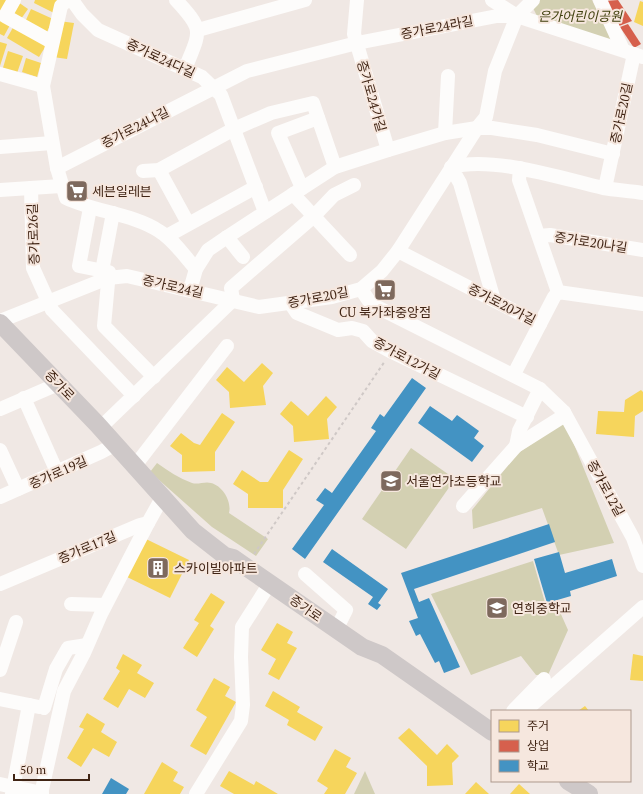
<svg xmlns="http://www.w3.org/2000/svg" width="643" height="794" viewBox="0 0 643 794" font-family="'PT Serif','Noto Sans KR',serif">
  <rect width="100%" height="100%" fill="#f0e8e4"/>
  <!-- green -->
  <g fill="#d3d0b2">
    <polygon points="540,0 592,0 613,42 539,20 533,8"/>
    <polygon points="565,422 614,543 559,555 542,508 473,529 472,510 518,453"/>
    <polygon points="411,448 455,479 406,549 362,519"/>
    <path d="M157 463C168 471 179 478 192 483 198 485 205 481 211 483 223 486 232 502 229 513L268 539 256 556 212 527 150 472Z"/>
    <polygon points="533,561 546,606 556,603 568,630 548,675 536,675 521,656 471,675 431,594"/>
    <polygon points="365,771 375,794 354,794"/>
  </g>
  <!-- homes -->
  <g fill="#f6d55c">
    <polygon points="0,0 7,0 0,12"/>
    <polygon points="35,0 60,0 54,13 34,3"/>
    <polygon points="640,1 643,2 643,26 634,22"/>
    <polygon points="18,2 28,9 21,19 11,13"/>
    <polygon points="31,9 53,19 47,32 25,22"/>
    <polygon points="0,19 10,25 4,36 0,34"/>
    <polygon points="59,21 74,23 67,59 53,57"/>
    <polygon points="15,24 47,44 39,57 7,38"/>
    <polygon points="0,42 7,44 0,66"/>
    <polygon points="8,51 23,56 16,76 2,71"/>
    <polygon points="26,58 41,63 37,77 22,72"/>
    <polygon points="262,363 273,373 263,386 266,405 230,408 229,392 216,380 227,367 244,382"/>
    <polygon points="641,390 643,392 643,411 635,416 634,437 596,434 598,411 624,412 625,400"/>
    <polygon points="326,396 337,407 327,419 329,439 294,442 293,426 280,414 291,401 308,416"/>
    <polygon points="222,413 235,422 215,452 215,471 182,472 182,455 170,446 181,433 194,443 200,445"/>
    <polygon points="289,450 303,459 283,490 283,508 248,508 248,494 233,484 242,470 260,482 268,482"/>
    <polygon points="146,539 189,560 170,598 127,577"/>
    <polygon points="211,593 225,602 210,626 214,629 197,657 183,648 199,623 194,620"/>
    <polygon points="277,623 293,632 287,643 297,648 279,680 268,674 276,659 261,650"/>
    <polygon points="123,654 142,665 137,673 154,683 145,698 129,689 118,708 103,699 120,671 116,668"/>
    <polygon points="633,654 643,656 643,681 630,680"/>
    <polygon points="214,678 230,687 225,696 236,702 206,755 190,746 207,717 196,710"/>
    <polygon points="273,691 300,707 297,712 323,727 315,741 287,725 289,720 265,706"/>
    <polygon points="585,706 589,711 578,711"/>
    <polygon points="87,713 105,724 101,732 117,742 109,757 93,748 81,767 67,758 84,729 79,727"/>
    <polygon points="409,728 437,755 447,744 459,756 452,763 453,785 427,786 427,766 398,738"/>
    <polygon points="335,749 351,758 346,767 357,773 345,794 324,794 328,788 317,781"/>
    <polygon points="162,762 178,772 173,781 184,787 180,794 144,794"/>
    <polygon points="229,771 254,785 256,781 278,794 234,794 220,786"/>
    <polygon points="476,782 489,794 465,794"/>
    <polygon points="519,784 530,794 510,794"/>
  </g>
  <!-- shops -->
  <g fill="#d6604d">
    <polygon points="618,0 632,21 619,26 605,1"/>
    <polygon points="628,24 641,44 634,48 620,27"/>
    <polygon points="70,182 87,184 88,202 68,195"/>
  </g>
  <!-- schools -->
  <g fill="#4393c3">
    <polygon points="412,378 426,388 305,559 292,549 324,505 316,500 325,488 332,493 376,431 371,428 380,414 384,417"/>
    <polygon points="430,406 452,421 457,415 479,431 474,438 484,446 472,462 418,423"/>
    <polygon points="549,524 555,542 414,589 419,602 429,598 460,667 444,673 439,661 435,663 420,634 416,636 409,621 418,618 401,573"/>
    <polygon points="332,549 388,589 378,603 381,605 377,610 368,604 373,597 323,562"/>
    <polygon points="559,552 565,573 612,559 617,576 570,591 571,596 547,603 534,559"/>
    <polygon points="111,778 129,789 126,794 102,794"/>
  </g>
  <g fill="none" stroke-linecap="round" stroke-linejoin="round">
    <!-- path -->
    <polyline stroke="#cfc8c6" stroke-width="2" stroke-dasharray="3 3" stroke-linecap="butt" points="254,554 385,361"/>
    <!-- minor -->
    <g stroke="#fdfcfb" stroke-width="14">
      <polyline points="14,0 5,16 52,42"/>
      <path d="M67 0 61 6 43 86 57 168 66 198C95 212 133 214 159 231 174 240 185 257 196 269"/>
      <polyline points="72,0 82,14 98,30 202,77 221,95 265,212"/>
      <path d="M176 0C205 31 200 31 185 69"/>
      <polyline points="357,0 354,34 388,150"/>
      <polyline points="492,0 517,16 643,57"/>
      <polyline points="600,0 623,50"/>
      <polyline points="198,30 305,0"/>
      <polyline points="0,74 43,86"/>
      <polyline points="445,133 448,76"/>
      <polyline points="0,147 52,143"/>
      <polyline points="57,168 247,71 357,43 497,16 517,16"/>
      <polyline points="520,168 519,180 558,292"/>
      <polyline points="159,170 188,223"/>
      <polyline points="143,171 159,170 234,129 271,113 313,103 335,167"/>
      <polyline points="31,188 33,268 52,310 134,396"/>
      <polyline points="302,188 278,133 318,118"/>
      <polyline points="605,188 634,54"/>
      <polyline points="0,190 61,186"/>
      <polyline points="293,194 350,255"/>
      <polyline points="90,208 79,266 109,272 104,326 154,377"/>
      <polyline points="167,236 256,187"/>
      <polyline points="539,236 550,235 643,250"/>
      <polyline points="227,237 243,257"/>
      <polyline points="398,251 540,324"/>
      <polyline points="102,271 113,213"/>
      <polyline points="361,289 371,304 540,389 564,412 633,538 643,566"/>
      <polyline points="190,290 196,269 208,250 227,237 335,167 388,150 445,133 477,128 492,128 537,135 613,154"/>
      <polyline points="233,300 231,288 313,217 334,195 354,185"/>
      <path d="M494 300 460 183 451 167C494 156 560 178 603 188 616 190 630 191 643 193"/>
      <polyline points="291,304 297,313 338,330 352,328 363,331 372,341 392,352 527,417"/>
      <polyline points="0,321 108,278 127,276 259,307 332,297 361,289 382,271 398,251 477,128 486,117 495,71 517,16 533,0"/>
      <polyline points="514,374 554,297 558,292 643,304"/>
      <polyline points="24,398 57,472"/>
      <polyline points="0,409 58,384"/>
      <polyline points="100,428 233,300"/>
      <polyline points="516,446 519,431 540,389"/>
      <polyline points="0,450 18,489"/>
      <polyline points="134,467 227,346"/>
      <polyline points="0,497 101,452 114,445"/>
      <polyline points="463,506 516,446 562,417 564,412"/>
      <polyline points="305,574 346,610 337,628"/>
      <polyline points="0,584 140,525 148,523 162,498"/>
      <polyline points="71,604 105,605"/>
      <polyline points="0,670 16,622"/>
      <polyline points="0,699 39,707"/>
      <polyline points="44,708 56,669 68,648 87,645"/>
      <polyline points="513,711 544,679"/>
      <polyline points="525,711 643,607"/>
      <polyline points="0,784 42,793"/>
      <polyline points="12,794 29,705"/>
      <polyline points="41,794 64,691 84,653 101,614 148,523"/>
      <polyline points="196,794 241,721 243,705 241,657 242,627 270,583"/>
    </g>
    <!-- major -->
    <g stroke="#cec8c8" stroke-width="18">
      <polyline points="0,323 97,424 193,531 225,556 233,558 362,647 382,655 492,732"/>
      <polyline points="568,781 589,794"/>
    </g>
  </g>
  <!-- icons -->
  <defs>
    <g id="supermarket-square" transform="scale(1.15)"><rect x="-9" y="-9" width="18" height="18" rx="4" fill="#7e695d" stroke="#f6e7de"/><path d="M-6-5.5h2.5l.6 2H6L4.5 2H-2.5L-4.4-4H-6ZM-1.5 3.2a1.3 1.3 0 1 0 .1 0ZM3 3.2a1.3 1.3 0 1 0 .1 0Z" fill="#fff"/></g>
    <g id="school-square" transform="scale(1.15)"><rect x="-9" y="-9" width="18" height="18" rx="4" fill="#7e695d" stroke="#f6e7de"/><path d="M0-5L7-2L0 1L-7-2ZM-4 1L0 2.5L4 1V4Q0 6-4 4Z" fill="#fff"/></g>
    <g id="building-square" transform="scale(1.15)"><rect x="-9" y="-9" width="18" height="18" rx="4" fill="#7e695d" stroke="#f6e7de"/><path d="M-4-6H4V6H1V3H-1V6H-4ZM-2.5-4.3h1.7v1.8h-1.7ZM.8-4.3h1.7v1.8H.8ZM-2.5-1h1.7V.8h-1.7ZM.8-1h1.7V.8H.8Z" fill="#fff"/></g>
  </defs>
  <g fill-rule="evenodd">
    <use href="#supermarket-square" x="77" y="191"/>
    <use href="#supermarket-square" x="385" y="290"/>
    <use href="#school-square" x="391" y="481"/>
    <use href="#building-square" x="158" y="568"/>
    <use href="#school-square" x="497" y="608"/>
  </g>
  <g text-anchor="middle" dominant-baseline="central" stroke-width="4" stroke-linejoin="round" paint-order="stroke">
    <!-- park labels -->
    <g font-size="13" font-style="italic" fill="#40400e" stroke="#f6e7de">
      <text x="580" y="16">은가어린이공원</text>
    </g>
    <!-- street labels -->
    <g font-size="13" fill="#402414" stroke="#f6e7de">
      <text transform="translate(437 27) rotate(-11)">증가로24라길</text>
      <text transform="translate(161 58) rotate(25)">증가로24다길</text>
      <text transform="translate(372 96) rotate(74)">증가로24가길</text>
      <text transform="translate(621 113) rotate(-78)">증가로20길</text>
      <text transform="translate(135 127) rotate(-27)">증가로24나길</text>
      <text transform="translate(33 234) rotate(-92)">증가로26길</text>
      <text transform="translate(591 242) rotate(9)">증가로20나길</text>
      <text transform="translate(173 286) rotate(13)">증가로24길</text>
      <text transform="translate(318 297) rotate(-11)">증가로20길</text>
      <text transform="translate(502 304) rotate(27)">증가로20가길</text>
      <text transform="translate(407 358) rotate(28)">증가로12가길</text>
      <text transform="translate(60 385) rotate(46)">증가로</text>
      <text transform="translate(58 472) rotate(-24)">증가로19길</text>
      <text transform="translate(606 488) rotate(61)">증가로12길</text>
      <text transform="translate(87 547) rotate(-23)">증가로17길</text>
      <text transform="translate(306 608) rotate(35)">증가로</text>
    </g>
    <!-- poi labels -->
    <g font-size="13" fill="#402414" stroke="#f6e7de" text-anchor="start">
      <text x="92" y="191">세븐일레븐</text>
      <text x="385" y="312" text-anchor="middle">CU 북가좌중앙점</text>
      <text x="406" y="481">서울연가초등학교</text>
      <text x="174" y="568">스카이빌아파트</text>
      <text x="512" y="608">연희중학교</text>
    </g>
  </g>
  <!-- legend -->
  <rect x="491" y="710" width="140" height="72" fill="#f6e7de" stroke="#ad998d"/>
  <rect x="499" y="720" width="20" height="12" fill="#f6d55c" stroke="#ad998d"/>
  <text x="527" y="730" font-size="12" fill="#402414">주거</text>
  <rect x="499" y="740" width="20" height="12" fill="#d6604d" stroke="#ad998d"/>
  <text x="527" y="750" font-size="12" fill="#402414">상업</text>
  <rect x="499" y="760" width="20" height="12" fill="#4393c3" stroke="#ad998d"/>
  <text x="527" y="770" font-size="12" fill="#402414">학교</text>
  <!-- scale -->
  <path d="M14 774v6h75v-6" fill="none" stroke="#402414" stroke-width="2"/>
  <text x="20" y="774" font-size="12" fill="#402414" stroke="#f6e7de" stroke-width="3" paint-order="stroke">50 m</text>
</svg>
